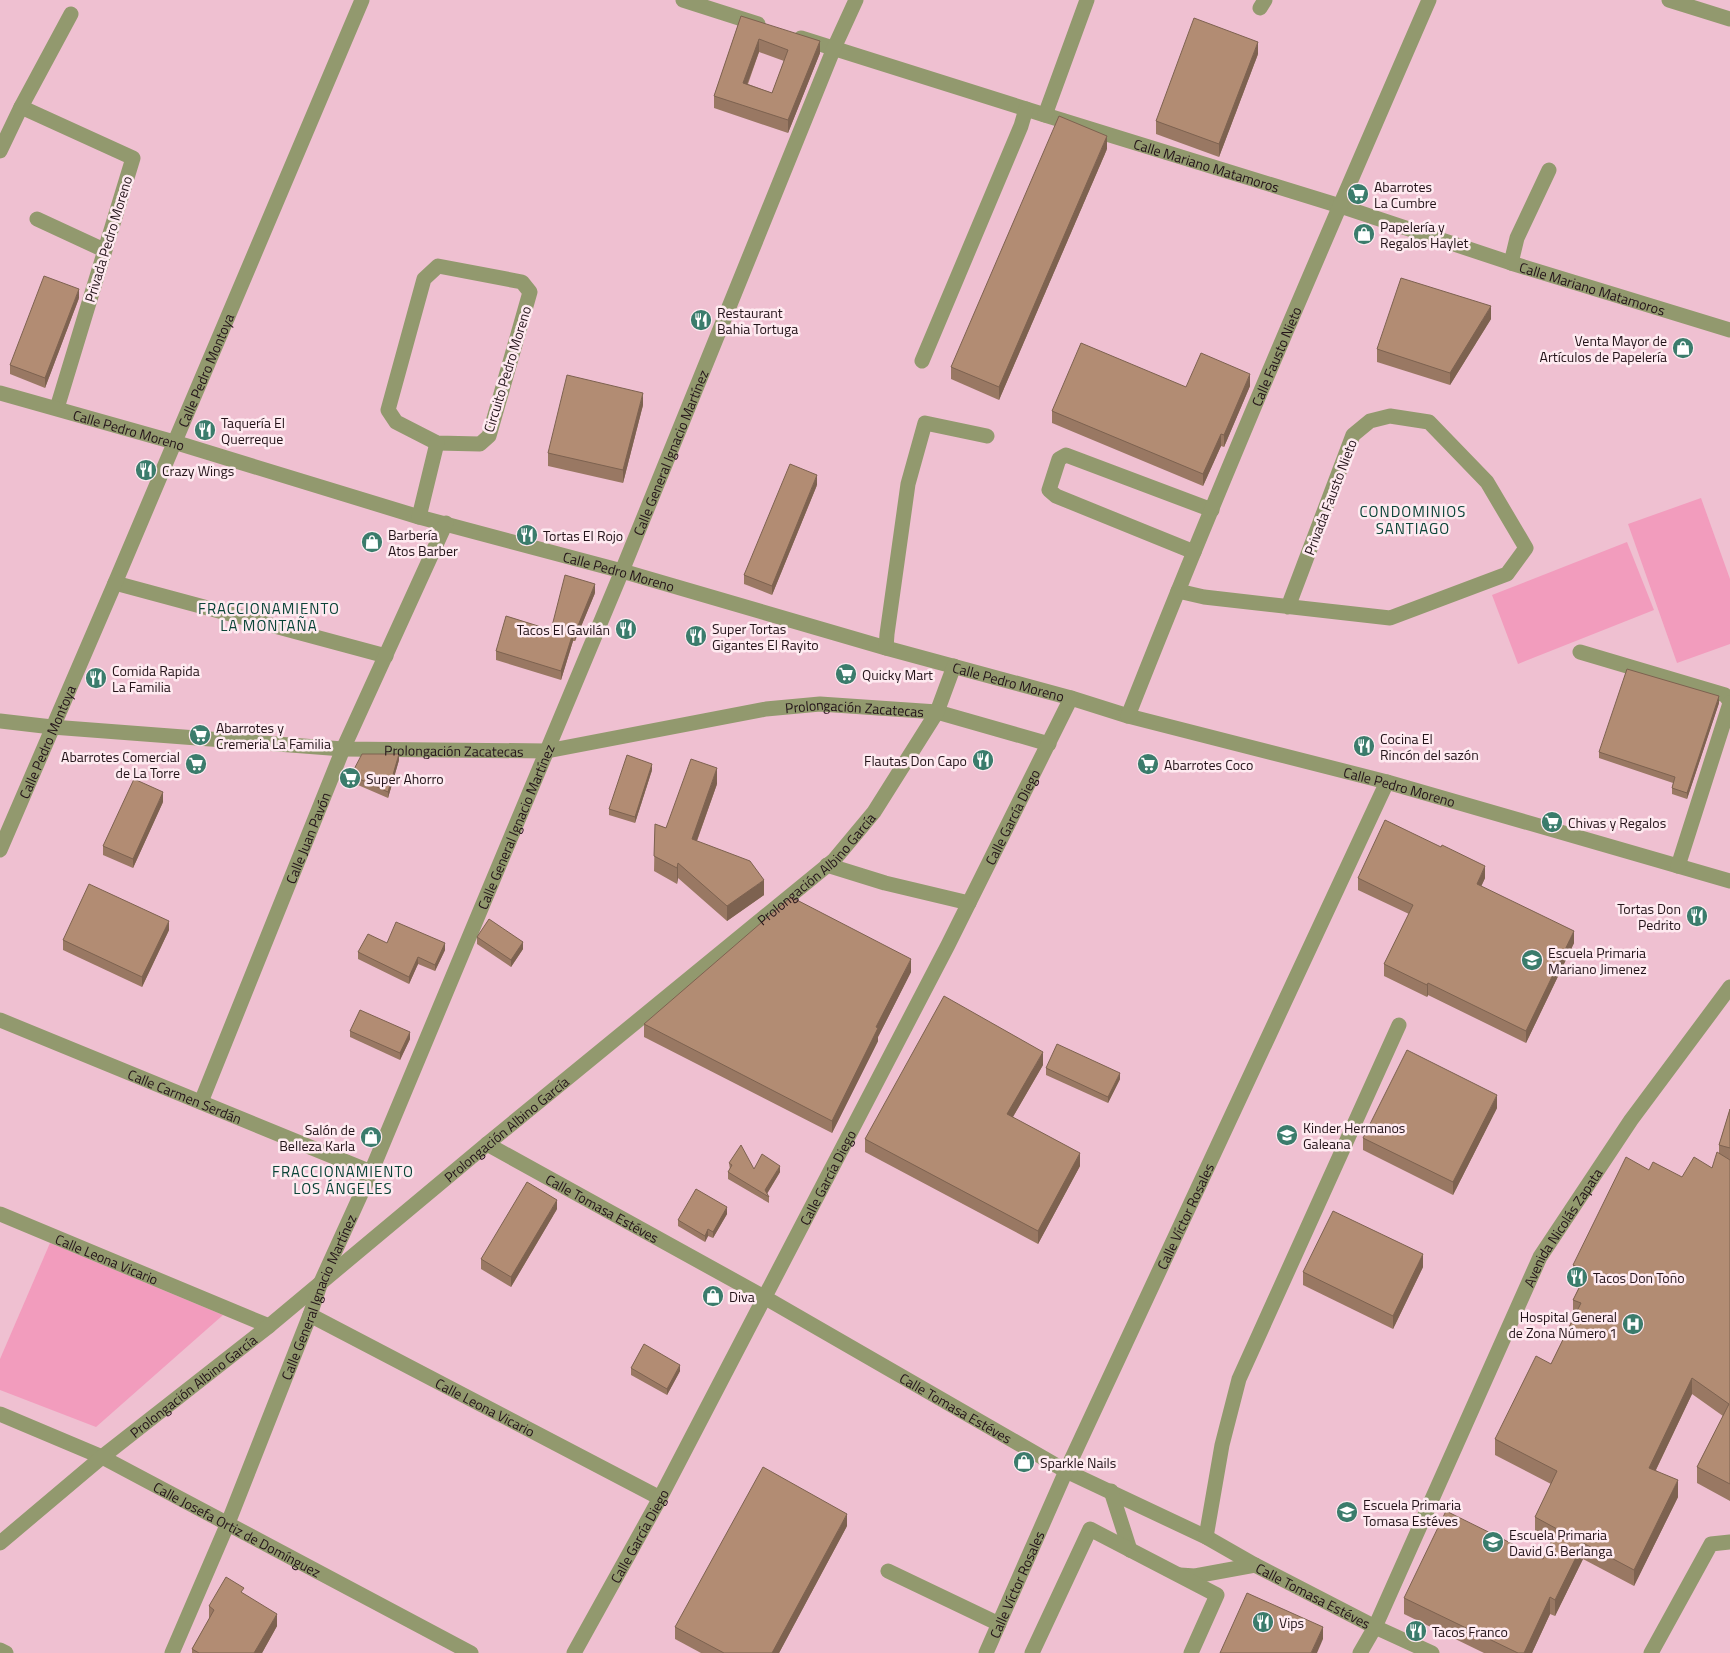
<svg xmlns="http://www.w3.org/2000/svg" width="1730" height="1653" viewBox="0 0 1730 1653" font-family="'Titillium Web',sans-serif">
  <rect width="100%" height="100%" fill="#efc0d1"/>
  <!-- green -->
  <g fill="#f29cbd">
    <polygon points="1701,498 1730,579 1730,644 1677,663 1628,524"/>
    <polygon points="1627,542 1654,610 1518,664 1492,595"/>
    <polygon points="50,1243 223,1315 96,1427 0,1390 0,1359"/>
  </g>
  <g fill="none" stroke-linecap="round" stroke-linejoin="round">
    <!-- minor -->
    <g stroke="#92996e" stroke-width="15">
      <polyline points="683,0 758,24"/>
      <polyline points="1669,0 1730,19"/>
      <polyline points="1260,8 1265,0"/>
      <path id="s1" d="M801 38 1045 115 1340 206 1511 263 1730 330"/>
      <polyline points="21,107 133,158 57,408"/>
      <polyline points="1045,115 1087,0"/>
      <polyline points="0,151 21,107 71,14"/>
      <polyline points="37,219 104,250"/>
      <polyline points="1511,263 1517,238 1549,170"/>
      <polygon points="438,266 522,282 530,292 489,436 480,444 437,443 396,422 388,410 424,279"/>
      <polyline points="922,361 1021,126 1026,109"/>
      <path id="s2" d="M0 393 174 442 419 517 622 571 886 648 1071 698 1128 716 1387 782 1730 881"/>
      <polyline points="419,517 437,443"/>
      <polyline points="1194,552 1056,496 1049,490 1059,459 1066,455 1212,510"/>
      <polyline points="115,583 386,656"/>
      <polyline points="1178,591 1204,597 1390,618 1507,574 1526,548 1487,482 1429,422 1390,416 1370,421 1353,435 1288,607"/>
      <polyline points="886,648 887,634 908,484 925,423 987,436"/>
      <polyline points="1580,652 1725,695 1730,702"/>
      <path id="s3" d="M1128 716C1223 475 1326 237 1429 0"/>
      <path id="s4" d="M0 721 52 727 343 749 547 751 766 709 820 704 937 712 1049 744"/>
      <path id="s5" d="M0 850 115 583 362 0"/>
      <polyline points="827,865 885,883 969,903"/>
      <polyline points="1678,866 1730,703"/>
      <path id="s6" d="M0 1020 371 1172"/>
      <path id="s7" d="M201 1102 343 749 446 523"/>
      <path id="s8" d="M487 1144 764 1297 1066 1471 1206 1537 1255 1565 1375 1627 1432 1653"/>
      <path id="s9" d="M0 1214 269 1326"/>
      <path id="s10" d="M310 1315 660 1498"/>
      <path id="s11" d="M0 1414 102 1457 471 1653"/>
      <polyline points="1111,1491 1130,1550"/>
      <polyline points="1206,1537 1222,1445 1239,1379 1399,1025"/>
      <path id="s12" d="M0 1543 102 1457 269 1326 487 1144 834 860 874 812 937 712 954 666"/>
      <polyline points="888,1571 999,1624"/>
      <polyline points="1180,1575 1195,1576 1255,1565"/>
      <polyline points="0,1650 6,1653"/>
      <path id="s13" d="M172 1653 228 1523 310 1315 321 1282 371 1172 622 571 834 48 856 0"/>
      <path id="s14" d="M574 1653 660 1498 948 945 1071 698"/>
      <path id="s15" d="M986 1653 1066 1471 1387 782"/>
      <polyline points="1032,1653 1090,1529 1217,1595 1191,1653"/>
      <path id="s16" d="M1360 1653 1375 1627 1540 1257 1631 1120 1730 987"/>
      <polyline points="1651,1653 1711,1544 1730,1542"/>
    </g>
  </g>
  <!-- wall -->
  <g fill="#997863" fill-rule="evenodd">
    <path d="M741 16 820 53 788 133 714 108V96ZM759 52 784 61 772 93 748 84Z"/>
    <polygon points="1258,54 1219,157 1156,134 1156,121"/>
    <polygon points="1107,149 999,400 951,379 951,367"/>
    <polygon points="79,298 45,388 10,374 10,365"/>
    <polygon points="1491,319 1450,385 1377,362 1377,349"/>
    <polygon points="1250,386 1224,447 1221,446 1203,486 1052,423 1052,411 1186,387"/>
    <polygon points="643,405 623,483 548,466 548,453"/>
    <polygon points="817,485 772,595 744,584 744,575"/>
    <polygon points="595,593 575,641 573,641 561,680 496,660 496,651 551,630"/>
    <polygon points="1719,703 1687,799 1672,794 1672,788 1673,783 1599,758 1599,752"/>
    <polygon points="399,760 388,798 351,782 351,775"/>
    <polygon points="652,770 635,823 609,815 609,809"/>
    <polygon points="717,784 697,841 764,895 727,921 678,878 677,884 654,871 655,824 666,828"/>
    <polygon points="163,802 133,868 103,855 103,846"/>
    <polygon points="1358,878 1485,878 1481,886 1574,943 1526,1043 1428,995 1427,997 1384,976 1384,964 1409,914 1358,890"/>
    <polygon points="169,930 142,987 63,950 63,940"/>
    <polygon points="477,937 523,949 511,967 477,944"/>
    <polygon points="387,943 445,950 435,971 418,964 409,984 358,959 358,952"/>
    <polygon points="911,972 878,1037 878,1041 832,1133 644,1037 644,1024"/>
    <polygon points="350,1031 410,1039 400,1060 350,1037"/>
    <polygon points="1043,1065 1013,1117 1080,1166 1038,1244 865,1152 865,1139"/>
    <polygon points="1046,1068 1120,1079 1108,1103 1046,1075"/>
    <polygon points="1497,1108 1453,1195 1363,1150 1363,1138"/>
    <polygon points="1730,1109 1730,1501 1697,1483 1697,1467 1723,1416 1692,1394 1656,1470 1678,1497 1634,1586 1583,1559 1555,1616 1550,1614 1532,1653 1484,1653 1404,1614 1404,1598 1543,1559 1551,1542 1535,1533 1535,1517 1551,1484 1495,1455 1495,1439 1551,1364 1574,1316 1573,1316 1573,1300 1580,1285 1573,1281 1573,1265 1649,1170 1682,1177 1712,1168 1719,1153 1719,1145"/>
    <polygon points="729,1163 754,1169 780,1172 767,1194 769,1197 769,1203 728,1179 728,1172 730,1170"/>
    <polygon points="557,1209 511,1287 481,1269 481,1259"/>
    <polygon points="727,1214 713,1238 708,1236 705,1242 678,1226 678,1220"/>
    <polygon points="1423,1267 1393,1329 1303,1285 1303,1272"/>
    <polygon points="631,1368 680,1371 667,1395 631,1375"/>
    <polygon points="847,1526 779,1653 701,1653 675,1639 675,1627"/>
    <polygon points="244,1594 277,1626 262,1653 192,1653 192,1649 209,1619 209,1606"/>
  </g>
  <!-- shaded-wall -->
  <g fill="#7d6250">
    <polygon points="759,39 759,52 743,95 743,83"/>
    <polygon points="820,41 820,53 788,133 788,120"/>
    <polygon points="1258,42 1258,54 1219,157 1219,144"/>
    <polygon points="1107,136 1107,149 999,400 999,387"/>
    <polygon points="79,289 79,298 45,388 45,378"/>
    <polygon points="1491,306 1491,319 1450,385 1450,373"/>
    <polygon points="1250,374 1250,386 1224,447 1224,435"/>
    <polygon points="643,393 643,405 623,483 623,470"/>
    <polygon points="1221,434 1221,446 1203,486 1203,474"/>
    <polygon points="817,475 817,485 772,595 772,586"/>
    <polygon points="595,584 595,593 575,641 575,633"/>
    <polygon points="573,633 573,641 561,680 561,671"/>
    <polygon points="1719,696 1719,703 1687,799 1687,793"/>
    <polygon points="399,754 399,760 388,798 388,792"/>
    <polygon points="652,764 652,770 635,823 635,817"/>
    <polygon points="717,768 717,784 692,854 692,839"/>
    <polygon points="163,792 163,802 133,868 133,859"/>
    <polygon points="678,863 678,878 677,884 677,868"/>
    <polygon points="1485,866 1485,878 1477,896 1477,884"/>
    <polygon points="764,880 764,895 727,921 727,906"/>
    <polygon points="169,921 169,930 142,987 142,977"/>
    <polygon points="1574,931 1574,943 1526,1043 1526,1031"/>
    <polygon points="523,942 523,949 511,967 511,960"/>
    <polygon points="445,943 445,950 435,971 435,965"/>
    <polygon points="418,957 418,964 409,984 409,977"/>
    <polygon points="911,959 911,972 878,1037 878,1041 832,1133 832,1121 876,1027"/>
    <polygon points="1428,983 1428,995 1427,997 1427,985"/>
    <polygon points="410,1032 410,1039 400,1060 400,1053"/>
    <polygon points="1043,1052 1043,1065 1007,1127 1007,1114"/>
    <polygon points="1120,1073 1120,1079 1108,1103 1108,1097"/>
    <polygon points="1497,1095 1497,1108 1453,1195 1453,1182"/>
    <polygon points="1080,1153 1080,1166 1038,1244 1038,1231"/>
    <polygon points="780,1166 780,1172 766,1195 765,1190"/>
    <polygon points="557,1200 557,1209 511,1287 511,1277"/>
    <polygon points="727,1207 727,1214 713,1238 713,1232"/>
    <polygon points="708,1229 708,1236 705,1242 705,1236"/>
    <polygon points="1423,1254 1423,1267 1393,1329 1393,1316"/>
    <polygon points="680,1365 680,1371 667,1395 667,1389"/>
    <polygon points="1692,1378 1692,1394 1649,1484 1649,1468"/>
    <polygon points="1678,1480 1678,1497 1634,1586 1634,1570"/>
    <polygon points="847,1514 847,1526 779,1653 772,1653"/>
    <polygon points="1583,1543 1583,1559 1555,1616 1555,1600"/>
    <polygon points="1550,1597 1550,1614 1532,1653 1524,1653"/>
    <polygon points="277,1614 277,1626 262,1653 254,1653"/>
    <polygon points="1323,1627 1323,1639 1317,1653 1311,1653"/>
  </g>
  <!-- building -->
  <g fill="#b28c73" stroke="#7d6250" fill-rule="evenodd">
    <path d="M741 16 820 41 788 120 714 96ZM759 39 788 50 772 93 743 83Z"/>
    <polygon points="1194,18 1258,42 1219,144 1156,121"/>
    <polygon points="1059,116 1107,136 999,387 951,367"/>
    <polygon points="44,276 79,289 45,378 10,365"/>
    <polygon points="1401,278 1491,306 1450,373 1377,349"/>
    <polygon points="1081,343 1186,387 1201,353 1250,374 1224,435 1221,434 1203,474 1052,411"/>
    <polygon points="567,375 643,393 623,470 548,453"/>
    <polygon points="790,464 817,475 772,586 744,575"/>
    <polygon points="565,575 595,584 575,633 573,633 561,671 496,651 506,616 551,630"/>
    <polygon points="1627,669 1719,696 1687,793 1672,788 1675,777 1599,752"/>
    <polygon points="362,754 399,754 388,792 351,775"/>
    <polygon points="627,755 652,764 635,817 609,809"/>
    <polygon points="691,759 717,768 692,839 750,861 764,880 727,906 678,863 677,868 654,856 655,824 666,828"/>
    <polygon points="134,779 163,792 133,859 103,846"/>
    <polygon points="1385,820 1441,847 1442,845 1485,866 1477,884 1574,931 1526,1031 1428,983 1427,985 1384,964 1413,905 1358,878"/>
    <polygon points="89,884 169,921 142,977 63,940"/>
    <polygon points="791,897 911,959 876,1027 878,1028 832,1121 644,1024"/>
    <polygon points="489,919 523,942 511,960 477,937"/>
    <polygon points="396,922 445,943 435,965 418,957 409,977 358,952 368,934 387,943"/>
    <polygon points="944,996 1043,1052 1007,1114 1080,1153 1038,1231 865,1139"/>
    <polygon points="360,1010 410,1032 400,1053 350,1031"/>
    <polygon points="1057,1044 1120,1073 1108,1097 1046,1068"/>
    <polygon points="1407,1050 1497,1095 1453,1182 1363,1138"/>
    <polygon points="1730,1109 1730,1148 1719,1145"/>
    <polygon points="741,1145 754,1169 762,1154 780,1166 765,1190 769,1197 728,1172 732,1165 729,1163"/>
    <polygon points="1717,1152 1730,1160 1730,1484 1697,1467 1729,1404 1692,1378 1649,1468 1678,1480 1634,1570 1583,1543 1555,1600 1550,1597 1524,1653 1518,1653 1404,1598 1446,1511 1543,1559 1557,1529 1535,1517 1557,1471 1495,1439 1536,1356 1551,1364 1581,1303 1573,1300 1587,1272 1573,1265 1626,1157 1649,1170 1653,1162 1682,1177 1694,1157 1712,1168"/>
    <polygon points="527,1182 557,1200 511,1277 481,1259"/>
    <polygon points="696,1189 727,1207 713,1232 708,1229 705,1236 678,1220"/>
    <polygon points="1333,1211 1423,1254 1393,1316 1303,1272"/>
    <polygon points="644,1344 680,1365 667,1389 631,1368"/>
    <polygon points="763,1467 847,1514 772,1653 724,1653 675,1627"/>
    <polygon points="226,1577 244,1588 241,1592 277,1614 254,1653 199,1653 192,1649 214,1610 209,1606"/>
    <polygon points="1247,1593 1323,1627 1311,1653 1220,1653"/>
  </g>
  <!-- icons -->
  <defs>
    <g id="supermarket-disc" transform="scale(1.125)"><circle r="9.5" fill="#3b7c6c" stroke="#feeaf0"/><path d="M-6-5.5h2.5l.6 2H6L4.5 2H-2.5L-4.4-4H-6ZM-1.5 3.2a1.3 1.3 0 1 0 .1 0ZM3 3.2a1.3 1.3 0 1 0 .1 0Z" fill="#fff"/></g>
    <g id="shop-disc" transform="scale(1.125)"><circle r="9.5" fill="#3b7c6c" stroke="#feeaf0"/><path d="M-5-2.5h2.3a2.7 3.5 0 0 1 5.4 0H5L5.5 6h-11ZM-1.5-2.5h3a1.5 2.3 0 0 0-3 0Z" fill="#fff"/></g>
    <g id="restaurant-disc" transform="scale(1.125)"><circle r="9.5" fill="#3b7c6c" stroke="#feeaf0"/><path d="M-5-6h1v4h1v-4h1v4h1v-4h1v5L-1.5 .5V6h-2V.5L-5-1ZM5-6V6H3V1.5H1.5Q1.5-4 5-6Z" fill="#fff"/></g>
    <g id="school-disc" transform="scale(1.125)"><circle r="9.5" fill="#3b7c6c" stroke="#feeaf0"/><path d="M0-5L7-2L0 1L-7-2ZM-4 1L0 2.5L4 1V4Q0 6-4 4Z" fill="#fff"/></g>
    <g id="hospital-disc" transform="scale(1.125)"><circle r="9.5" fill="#3b7c6c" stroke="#feeaf0"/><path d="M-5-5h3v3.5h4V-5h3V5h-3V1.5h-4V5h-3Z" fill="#fff"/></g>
  </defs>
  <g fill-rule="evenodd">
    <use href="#supermarket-disc" x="1358" y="194"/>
    <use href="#shop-disc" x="1364" y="234"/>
    <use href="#restaurant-disc" x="701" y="320"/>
    <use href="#shop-disc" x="1683" y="348"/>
    <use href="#restaurant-disc" x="205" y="430"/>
    <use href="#restaurant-disc" x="146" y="470"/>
    <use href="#restaurant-disc" x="527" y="535"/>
    <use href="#shop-disc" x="372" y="542"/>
    <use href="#restaurant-disc" x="626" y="629"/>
    <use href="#restaurant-disc" x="696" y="636"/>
    <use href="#supermarket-disc" x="846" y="674"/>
    <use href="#restaurant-disc" x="96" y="678"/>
    <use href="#supermarket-disc" x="200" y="735"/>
    <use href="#restaurant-disc" x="1364" y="746"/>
    <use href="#restaurant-disc" x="983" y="760"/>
    <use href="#supermarket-disc" x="196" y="764"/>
    <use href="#supermarket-disc" x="1148" y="764"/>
    <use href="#supermarket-disc" x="350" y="778"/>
    <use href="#supermarket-disc" x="1552" y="822"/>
    <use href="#restaurant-disc" x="1697" y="916"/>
    <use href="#school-disc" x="1532" y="960"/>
    <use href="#school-disc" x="1287" y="1135"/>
    <use href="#shop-disc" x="371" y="1137"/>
    <use href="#restaurant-disc" x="1577" y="1277"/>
    <use href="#shop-disc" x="713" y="1296"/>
    <use href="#hospital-disc" x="1633" y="1324"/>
    <use href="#shop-disc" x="1024" y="1462"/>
    <use href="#school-disc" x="1347" y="1512"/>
    <use href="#school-disc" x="1493" y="1542"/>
    <use href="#restaurant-disc" x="1263" y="1622"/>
    <use href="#restaurant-disc" x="1416" y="1631"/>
  </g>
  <g text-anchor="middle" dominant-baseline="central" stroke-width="5" stroke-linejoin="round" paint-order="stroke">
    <!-- street labels -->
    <g font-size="14" fill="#231319" stroke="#feeaf0">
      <text stroke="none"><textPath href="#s1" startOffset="425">Calle Mariano Matamoros</textPath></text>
      <text transform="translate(108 239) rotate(-73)">Privada Pedro Moreno</text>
      <text stroke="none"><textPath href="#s1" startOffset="830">Calle Mariano Matamoros</textPath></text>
      <text stroke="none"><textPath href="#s3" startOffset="389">Calle Fausto Nieto</textPath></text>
      <text transform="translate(507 369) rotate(-73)">Circuito Pedro Moreno</text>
      <text stroke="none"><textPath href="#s5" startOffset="522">Calle Pedro Montoya</textPath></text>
      <text stroke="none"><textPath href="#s2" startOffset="134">Calle Pedro Moreno</textPath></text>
      <text stroke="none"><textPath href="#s13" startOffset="1300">Calle General Ignacio Martínez</textPath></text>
      <text transform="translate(1330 497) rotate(-69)">Privada Fausto Nieto</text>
      <text stroke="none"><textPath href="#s2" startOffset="644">Calle Pedro Moreno</textPath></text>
      <text stroke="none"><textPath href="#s2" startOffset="1049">Calle Pedro Moreno</textPath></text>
      <text stroke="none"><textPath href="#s4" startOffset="860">Prolongación Zacatecas</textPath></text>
      <text stroke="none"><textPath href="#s5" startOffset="118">Calle Pedro Montoya</textPath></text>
      <text stroke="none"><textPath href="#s4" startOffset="455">Prolongación Zacatecas</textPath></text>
      <text stroke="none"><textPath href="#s2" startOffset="1454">Calle Pedro Moreno</textPath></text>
      <text stroke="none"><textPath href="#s14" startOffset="944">Calle García Diego</textPath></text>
      <text stroke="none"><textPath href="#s13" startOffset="895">Calle General Ignacio Martínez</textPath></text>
      <text stroke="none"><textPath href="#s7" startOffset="285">Calle Juan Pavón</textPath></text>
      <text stroke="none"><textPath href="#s12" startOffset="1059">Prolongación Albino García</textPath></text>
      <text stroke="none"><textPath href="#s6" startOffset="200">Calle Carmen Serdán</textPath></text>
      <text stroke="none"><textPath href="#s12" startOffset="654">Prolongación Albino García</textPath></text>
      <text stroke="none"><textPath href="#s14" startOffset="539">Calle García Diego</textPath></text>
      <text stroke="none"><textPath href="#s8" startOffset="132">Calle Tomasa Estéves</textPath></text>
      <text stroke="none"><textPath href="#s15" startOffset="480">Calle Víctor Rosales</textPath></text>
      <text stroke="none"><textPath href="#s16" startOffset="472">Avenida Nicolás Zapata</textPath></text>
      <text stroke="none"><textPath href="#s9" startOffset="116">Calle Leona Vicario</textPath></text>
      <text stroke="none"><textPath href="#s13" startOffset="385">Calle General Ignacio Martínez</textPath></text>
      <text stroke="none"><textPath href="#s12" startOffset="249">Prolongación Albino García</textPath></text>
      <text stroke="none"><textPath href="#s10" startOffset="198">Calle Leona Vicario</textPath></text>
      <text stroke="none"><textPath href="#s8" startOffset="538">Calle Tomasa Estéves</textPath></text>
      <text stroke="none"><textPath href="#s11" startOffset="264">Calle Josefa Ortiz de Domínguez</textPath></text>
      <text stroke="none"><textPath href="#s14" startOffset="134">Calle García Diego</textPath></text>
      <text stroke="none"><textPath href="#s15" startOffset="75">Calle Víctor Rosales</textPath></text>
      <text stroke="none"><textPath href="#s8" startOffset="942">Calle Tomasa Estéves</textPath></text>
    </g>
    <!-- poi labels -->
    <g font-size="14" fill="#231319" stroke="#feeaf0" text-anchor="start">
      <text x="1374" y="186">Abarrotes<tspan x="1374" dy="16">La Cumbre</tspan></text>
      <text x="1380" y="226">Papelería y<tspan x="1380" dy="16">Regalos Haylet</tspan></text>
      <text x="717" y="312">Restaurant<tspan x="717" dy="16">Bahia Tortuga</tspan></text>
      <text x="1667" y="340" text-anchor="end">Venta Mayor de<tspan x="1667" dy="16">Artículos de Papelería</tspan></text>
      <text x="221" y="422">Taquería El<tspan x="221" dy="16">Querreque</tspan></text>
      <text x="162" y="470">Crazy Wings</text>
      <text x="388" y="534">Barbería<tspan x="388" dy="16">Atos Barber</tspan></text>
      <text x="543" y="535">Tortas El Rojo</text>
      <text x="712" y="628">Super Tortas<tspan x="712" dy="16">Gigantes El Rayito</tspan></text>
      <text x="610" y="629" text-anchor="end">Tacos El Gavilán</text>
      <text x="112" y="670">Comida Rapida<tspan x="112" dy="16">La Familia</tspan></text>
      <text x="862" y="674">Quicky Mart</text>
      <text x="216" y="727">Abarrotes y<tspan x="216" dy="16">Cremeria La Familia</tspan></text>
      <text x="1380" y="738">Cocina El<tspan x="1380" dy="16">Rincón del sazón</tspan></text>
      <text x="180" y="756" text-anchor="end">Abarrotes Comercial<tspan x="180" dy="16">de La Torre</tspan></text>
      <text x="967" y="760" text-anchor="end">Flautas Don Capo</text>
      <text x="1164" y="764">Abarrotes Coco</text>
      <text x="366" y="778">Super Ahorro</text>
      <text x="1568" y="822">Chivas y Regalos</text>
      <text x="1681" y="908" text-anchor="end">Tortas Don<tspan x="1681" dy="16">Pedrito</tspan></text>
      <text x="1548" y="952">Escuela Primaria<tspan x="1548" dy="16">Mariano Jimenez</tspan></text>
      <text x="1303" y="1127">Kinder Hermanos<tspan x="1303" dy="16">Galeana</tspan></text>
      <text x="355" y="1129" text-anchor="end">Salón de<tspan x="355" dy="16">Belleza Karla</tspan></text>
      <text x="1593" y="1277">Tacos Don Toño</text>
      <text x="729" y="1296">Diva</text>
      <text x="1617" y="1316" text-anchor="end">Hospital General<tspan x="1617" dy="16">de Zona Número 1</tspan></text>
      <text x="1040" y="1462">Sparkle Nails</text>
      <text x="1363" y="1504">Escuela Primaria<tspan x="1363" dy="16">Tomasa Estéves</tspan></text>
      <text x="1509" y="1534">Escuela Primaria<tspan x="1509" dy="16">David G. Berlanga</tspan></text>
      <text x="1279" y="1622">Vips</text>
      <text x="1432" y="1631">Tacos Franco</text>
    </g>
    <!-- neighbourhood labels -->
    <g font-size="15" letter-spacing="1" fill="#094337" stroke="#feeaf0">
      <text x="1413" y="511">CONDOMINIOS<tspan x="1413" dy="17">SANTIAGO</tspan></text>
      <text x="269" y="608">FRACCIONAMIENTO<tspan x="269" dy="17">LA MONTAÑA</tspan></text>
      <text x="343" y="1171">FRACCIONAMIENTO<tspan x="343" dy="17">LOS ÁNGELES</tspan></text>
    </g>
  </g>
</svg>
